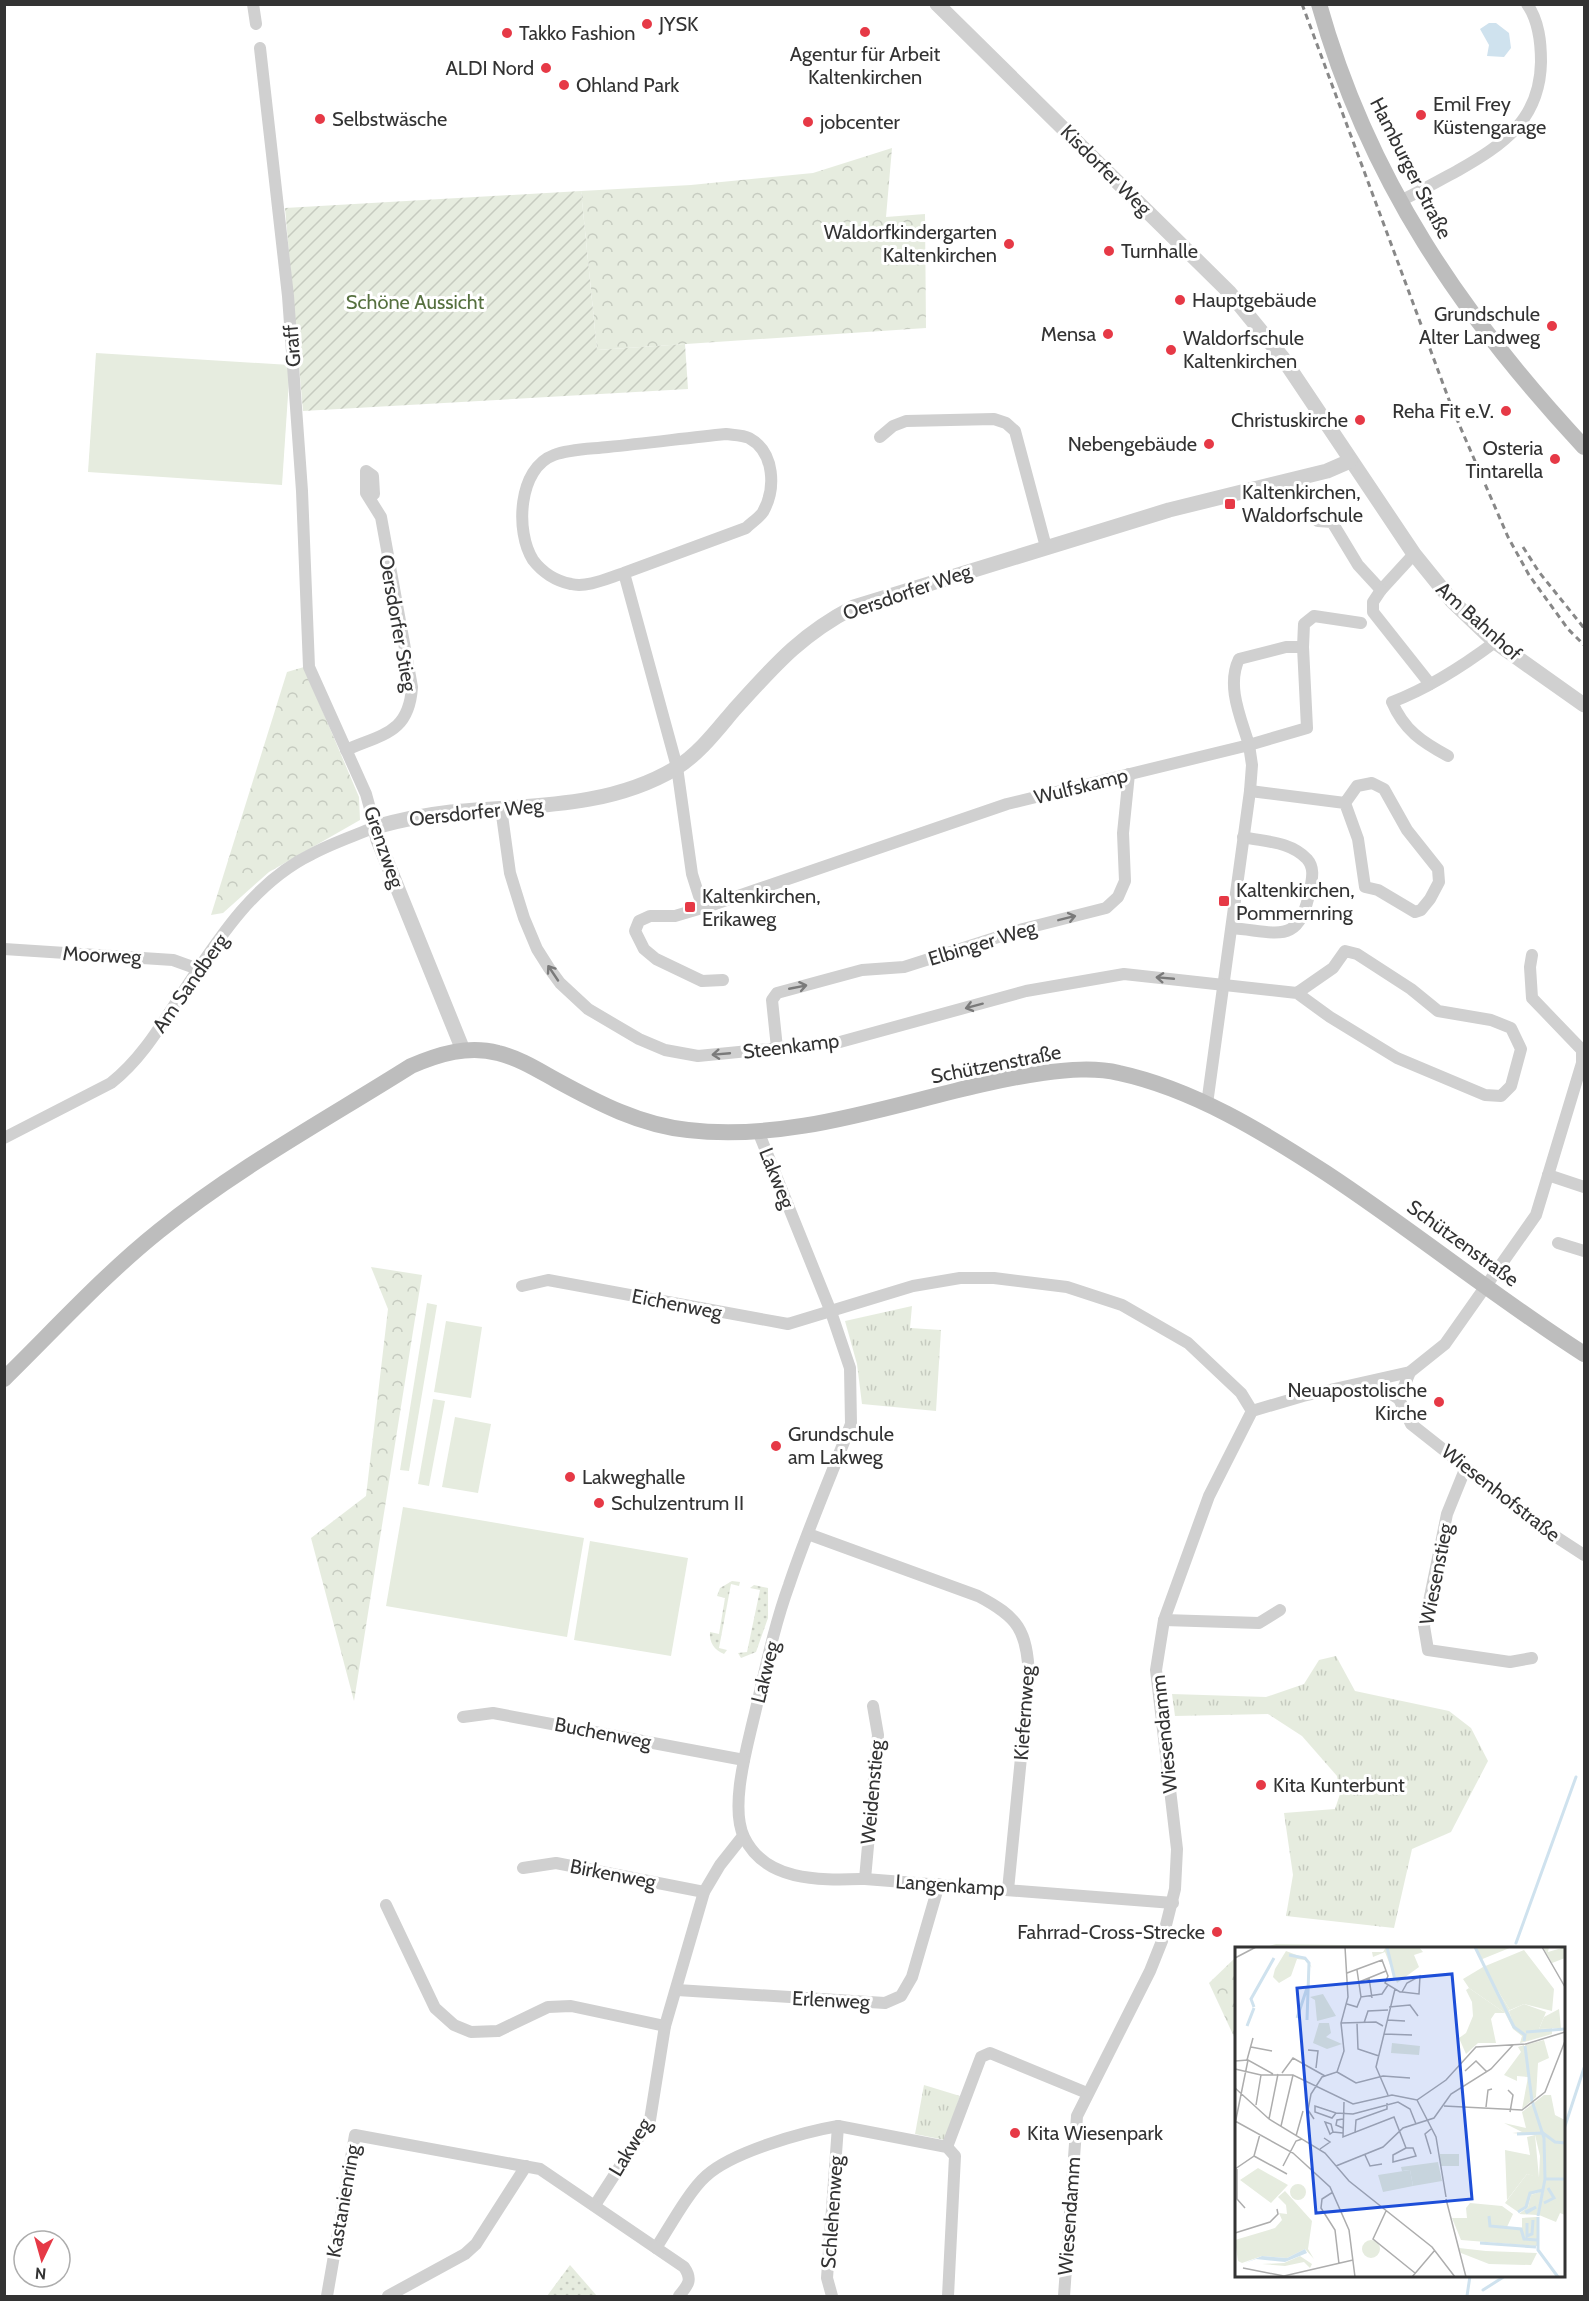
<svg xmlns="http://www.w3.org/2000/svg" width="1589" height="2301" viewBox="0 0 1589 2301" font-family="Cabin,sans-serif">
  <defs>
    <pattern id="grass-dots" width="8" height="8" patternUnits="userSpaceOnUse" patternTransform="scale(1.5)"><rect width="8" height="8" fill="#e6ecdf"/><path d="M2 2h.1M6 6h.1" fill="none" stroke="#c6cbc0" stroke-width="1.8" stroke-linecap="round"/></pattern>
    <pattern id="forest-crowns" width="20" height="18" patternUnits="userSpaceOnUse" patternTransform="scale(1.5)"><rect width="20" height="18" fill="#e6ecdf"/><path d="M2 6a3 3 0 1 1 6 0M12 15a3 3 0 1 1 6 0" fill="none" stroke="#c6cbc0"/></pattern>
    <pattern id="park-tufts" width="24" height="20" patternUnits="userSpaceOnUse" patternTransform="scale(1.5)"><rect width="24" height="20" fill="#e6ecdf"/><path d="M3 7l-1-3M5 7V3M7 7l1-3M15 17l-1-3M17 17v-4M19 17l1-3" fill="none" stroke="#c6cbc0"/></pattern>
    <pattern id="garden-furrows" width="10" height="10" patternUnits="userSpaceOnUse" patternTransform="scale(1.5)"><rect width="10" height="10" fill="#e6ecdf"/><path d="M-1 1l2-2M0 10L10 0M9 11l2-2" fill="none" stroke="#c6cbc0"/></pattern>
  </defs>
  <rect width="100%" height="100%" fill="#fff"/>
  <!-- grass -->
  <g fill="url(#grass-dots)">
    <path d="M732 1581 740 1582 739 1586 731 1584 719 1648 727 1650 724 1654C714 1650 709 1642 710 1632L719 1634 725 1598 717 1596 720 1588Z"/>
    <polygon points="754,1585 768,1588 768,1618 756,1652 741,1658 738,1653 747,1652 760,1590 750,1588"/>
    <polygon points="570,2265 597,2296 547,2296"/>
  </g>
  <!-- forest -->
  <g fill="url(#forest-crowns)">
    <polygon points="892,148 886,217 925,214 926,328 597,350 581,191 691,185 813,173"/>
    <polygon points="304,667 359,797 360,820 269,872 223,913 211,915 287,672"/>
    <polygon points="371,1267 422,1275 354,1701 311,1538 366,1496 388,1309"/>
    <polygon points="1276,1944 1407,1946 1407,1948 1262,1948"/>
    <polygon points="1236,1957 1236,2041 1209,1983"/>
  </g>
  <!-- park -->
  <g fill="url(#park-tufts)">
    <polygon points="912,1306 910,1328 941,1330 936,1411 862,1404 857,1364 845,1321"/>
    <polygon points="1336,1656 1355,1691 1449,1711 1471,1728 1488,1761 1451,1832 1412,1849 1394,1928 1286,1916 1293,1875 1284,1813 1335,1809 1340,1794 1337,1776 1302,1736 1268,1714 1175,1716 1172,1694 1266,1697 1304,1684 1319,1660"/>
    <polygon points="924,2085 960,2096 945,2140 915,2134"/>
  </g>
  <!-- garden -->
  <polygon fill="url(#garden-furrows)" points="581,191 597,350 685,344 688,389 303,411 285,208"/>
  <!-- pitch -->
  <g fill="#e6ecdf">
    <polygon points="96,353 290,365 282,485 88,472"/>
    <polygon points="427,1303 437,1305 409,1471 400,1470"/>
    <polygon points="446,1321 482,1327 471,1398 434,1392"/>
    <polygon points="433,1399 445,1401 429,1486 418,1484"/>
    <polygon points="455,1417 491,1424 478,1493 442,1487"/>
    <polygon points="403,1507 584,1538 567,1637 386,1606"/>
    <polygon points="590,1541 688,1558 671,1656 574,1640"/>
  </g>
  <!-- water -->
  <polygon fill="#cfe2ee" points="1489,23 1496,23 1509,33 1511,48 1504,57 1487,56 1489,45 1480,29"/>
  <g fill="none" stroke-linecap="round" stroke-linejoin="round">
    <!-- stream -->
    <g stroke="#cfe2ee" stroke-width="3">
      <polyline points="1516,1943 1576,1777"/>
      <polyline points="1564,2129 1584,2068"/>
      <polyline points="1483,2290 1505,2276"/>
      <polyline points="1467,2296 1470,2276"/>
    </g>
    <!-- minor -->
    <g stroke="#d0d0d0" stroke-width="12">
      <polyline points="253,4 256,24"/>
      <path d="M1400 201C1419 192 1438 181 1457 171 1503 145 1540 120 1541 62 1541 42 1539 21 1527 4"/>
      <polyline points="880,437 893,426 906,421 994,419 1006,423 1015,431 1046,547"/>
      <polyline points="1318,521 1332,522 1358,565 1381,590 1414,554"/>
      <path d="M624 573 746 528C751 523 759 518 763 512 776 489 775 452 749 438 743 435 733 435 726 434 687 438 648 443 608 447 591 449 570 449 554 455 518 468 515 532 533 560 542 572 556 581 571 584 587 588 608 578 624 573L677 767 692 874 699 896 703 902 712 905 1007 804 1249 745 1252 765 1250 791 1207 1104"/>
      <polyline points="1381,590 1373,602 1373,612 1430,684"/>
      <path d="M1286 647H1303L1307 728 1249 745C1241 718 1226 686 1239 659Z"/>
      <polyline points="1303,647 1304,624 1314,616 1361,623"/>
      <path d="M346 750C383 734 409 733 412 687L381 517 366 493V471L373 476 374 494 370 497"/>
      <path d="M1448 756C1422 742 1404 730 1392 702 1429 688 1463 666 1495 642"/>
      <polyline points="1250,791 1345,803 1358,839 1365,887 1378,890 1415,912 1421,910 1430,899 1439,882 1438,869 1407,830 1384,789 1372,783 1357,786 1345,803"/>
      <polyline points="501,808 510,873 524,918 537,949 549,968 560,983 588,1009 639,1039 665,1050 698,1056 840,1042 1026,991 1124,974 1297,993 1333,968 1345,951 1357,954 1411,989 1438,1011 1491,1020 1511,1028 1521,1049 1511,1086 1501,1096 1485,1095 1397,1058 1330,1017 1297,993"/>
      <polyline points="712,905 675,916 650,916 639,921 635,931 644,949 656,959 702,981 723,980"/>
      <path d="M1232 928C1279 932 1299 946 1310 890 1312 879 1315 868 1307 859 1290 841 1265 842 1243 837"/>
      <polyline points="4,949 173,960 198,969"/>
      <polyline points="777,1048 772,1000 777,993 862,970 904,967 1023,929 1106,908 1118,897 1125,881 1123,833 1129,774"/>
      <path d="M758 1131 831 1312 850 1368 851 1424C830 1478 807 1531 789 1585 773 1629 764 1676 753 1721 746 1751 730 1808 744 1837 766 1883 822 1880 865 1879L1173 1903"/>
      <path d="M4 1138 111 1083C144 1057 164 1020 187 986 220 936 256 881 312 854 332 843 354 836 375 827L366 794 309 667 302 491 288 296 260 48"/>
      <polyline points="1548,1175 1584,1187"/>
      <polyline points="1558,1243 1584,1251"/>
      <polyline points="522,1286 548,1280 788,1324 913,1286 960,1278 994,1278 1067,1287 1122,1305 1188,1343 1241,1393 1252,1411"/>
      <polyline points="1372,1382 1399,1399 1411,1424 1544,1529 1584,1555"/>
      <polyline points="1399,1399 1410,1372"/>
      <polyline points="1466,1467 1447,1514 1424,1626 1428,1650 1510,1662 1532,1658"/>
      <path d="M808 1534 978 1596C1018 1617 1027 1630 1029 1676L1008 1890"/>
      <polyline points="1164,1620 1259,1623 1280,1610"/>
      <polyline points="463,1717 493,1713 744,1760"/>
      <polyline points="523,1868 556,1863 704,1892"/>
      <polyline points="865,1879 878,1735 873,1706"/>
      <polyline points="386,1905 435,2008 454,2025 471,2032 498,2031 548,2007 571,2006 665,2026"/>
      <polyline points="677,1990 885,2003 901,1996 912,1977 939,1884"/>
      <polyline points="947,2147 981,2057 990,2053 1087,2093"/>
      <polyline points="595,2205 650,2120 665,2026 704,1892 720,1865 743,1836"/>
      <path d="M656 2248C669 2228 689 2191 706 2176 732 2152 803 2132 838 2126L947 2147 955 2156 948 2296"/>
      <path d="M327 2296 355 2135 540 2169 684 2267C693 2280 688 2285 679 2296"/>
      <polyline points="388,2296 465,2254 476,2244 526,2166"/>
      <polyline points="832,2296 827,2278 838,2126"/>
      <polyline points="1064,2296 1077,2116 1150,1971 1162,1941 1175,1889 1177,1849 1156,1670 1164,1620 1209,1496 1252,1411 1303,1396 1410,1372 1445,1344 1536,1215 1582,1063 1582,1050 1532,998 1530,967 1532,955"/>
    </g>
    <!-- tertiary -->
    <g stroke="#d0d0d0" stroke-width="15">
      <polyline points="937,4 1229,292 1282,357 1414,554 1452,601 1495,642 1584,705"/>
      <path d="M463 1050 378 840 375 827C400 820 425 815 451 812 527 805 608 809 676 768 699 754 717 730 734 710 774 666 800 635 854 607L1169 510 1327 471 1350 461"/>
    </g>
    <!-- secondary -->
    <g stroke="#bdbdbd" stroke-width="16">
      <path d="M1319 4C1368 179 1462 316 1584 447"/>
      <path d="M4 1379C55 1329 104 1275 159 1231 237 1168 327 1119 411 1066 439 1054 468 1045 498 1053 519 1058 538 1070 556 1080 598 1103 640 1125 688 1130 808 1144 925 1090 1042 1073 1067 1070 1094 1067 1119 1073 1193 1089 1263 1132 1326 1173 1414 1231 1496 1298 1584 1354"/>
    </g>
    <!-- rail -->
    <g stroke="#888" stroke-width="3" stroke-dasharray="6 4.5" stroke-linecap="butt">
      <polyline points="1302,4 1452,408 1508,537 1529,575 1568,629 1584,645"/>
      <polyline points="1523,547 1539,572 1584,628"/>
    </g>
  </g>
  <!-- one-way arrows -->
  <defs><path id="oneway-shaft" d="M-6 0H5M1.5-3L5.5 0L1.5 3" fill="none" stroke-width="1.6" stroke-linecap="round" stroke-linejoin="round" transform="scale(1.5)"/></defs>
  <g stroke="#7a7a7a">
    <use href="#oneway-shaft" transform="translate(1067 918) rotate(-14)"/>
    <use href="#oneway-shaft" transform="translate(553 973) rotate(-124)"/>
    <use href="#oneway-shaft" transform="translate(1165 978) rotate(-175)"/>
    <use href="#oneway-shaft" transform="translate(798 987) rotate(-11)"/>
    <use href="#oneway-shaft" transform="translate(974 1006) rotate(165)"/>
    <use href="#oneway-shaft" transform="translate(721 1054) rotate(175)"/>
  </g>
  <!-- markers -->
  <g fill="#e63946" stroke="#fff" stroke-width="2">
    <circle cx="647" cy="24" r="6"/>
    <circle cx="865" cy="32" r="6"/>
    <circle cx="507" cy="33" r="6"/>
    <circle cx="546" cy="68" r="6"/>
    <circle cx="564" cy="85" r="6"/>
    <circle cx="1421" cy="115" r="6"/>
    <circle cx="320" cy="119" r="6"/>
    <circle cx="808" cy="122" r="6"/>
    <circle cx="1009" cy="244" r="6"/>
    <circle cx="1109" cy="251" r="6"/>
    <circle cx="1180" cy="300" r="6"/>
    <circle cx="1552" cy="326" r="6"/>
    <circle cx="1108" cy="334" r="6"/>
    <circle cx="1171" cy="350" r="6"/>
    <circle cx="1506" cy="411" r="6"/>
    <circle cx="1360" cy="420" r="6"/>
    <circle cx="1209" cy="444" r="6"/>
    <circle cx="1555" cy="459" r="6"/>
    <rect x="1224" y="498" width="12" height="12" rx="3"/>
    <rect x="1218" y="895" width="12" height="12" rx="3"/>
    <rect x="684" y="901" width="12" height="12" rx="3"/>
    <circle cx="1439" cy="1402" r="6"/>
    <circle cx="776" cy="1446" r="6"/>
    <circle cx="570" cy="1477" r="6"/>
    <circle cx="599" cy="1503" r="6"/>
    <circle cx="1261" cy="1785" r="6"/>
    <circle cx="1217" cy="1932" r="6"/>
    <circle cx="1015" cy="2133" r="6"/>
  </g>
  <g text-anchor="middle" dominant-baseline="central" stroke-width="6" stroke-linejoin="round" paint-order="stroke">
    <!-- poi labels -->
    <g font-size="20" fill="#333" stroke="#fff" text-anchor="start">
      <text x="659" y="24">JYSK</text>
      <text x="519" y="33">Takko Fashion</text>
      <text x="865" y="54" text-anchor="middle">Agentur für Arbeit<tspan x="865" dy="23">Kaltenkirchen</tspan></text>
      <text x="534" y="68" text-anchor="end">ALDI Nord</text>
      <text x="576" y="85">Ohland Park</text>
      <text x="1433" y="104">Emil Frey<tspan x="1433" dy="23">Küstengarage</tspan></text>
      <text x="332" y="119">Selbstwäsche</text>
      <text x="820" y="122">jobcenter</text>
      <text x="997" y="232" text-anchor="end">Waldorfkindergarten<tspan x="997" dy="23">Kaltenkirchen</tspan></text>
      <text x="1121" y="251">Turnhalle</text>
      <text x="1192" y="300">Hauptgebäude</text>
      <text x="1540" y="314" text-anchor="end">Grundschule<tspan x="1540" dy="23">Alter Landweg</tspan></text>
      <text x="1096" y="334" text-anchor="end">Mensa</text>
      <text x="1183" y="338">Waldorfschule<tspan x="1183" dy="23">Kaltenkirchen</tspan></text>
      <text x="1494" y="411" text-anchor="end">Reha Fit e.V.</text>
      <text x="1348" y="420" text-anchor="end">Christuskirche</text>
      <text x="1197" y="444" text-anchor="end">Nebengebäude</text>
      <text x="1543" y="448" text-anchor="end">Osteria<tspan x="1543" dy="23">Tintarella</tspan></text>
      <text x="1242" y="492">Kaltenkirchen,<tspan x="1242" dy="23">Waldorfschule</tspan></text>
      <text x="1236" y="890">Kaltenkirchen,<tspan x="1236" dy="23">Pommernring</tspan></text>
      <text x="702" y="896">Kaltenkirchen,<tspan x="702" dy="23">Erikaweg</tspan></text>
      <text x="1427" y="1390" text-anchor="end">Neuapostolische<tspan x="1427" dy="23">Kirche</tspan></text>
      <text x="788" y="1434">Grundschule<tspan x="788" dy="23">am Lakweg</tspan></text>
      <text x="582" y="1477">Lakweghalle</text>
      <text x="611" y="1503">Schulzentrum II</text>
      <text x="1273" y="1785">Kita Kunterbunt</text>
      <text x="1205" y="1932" text-anchor="end">Fahrrad-Cross-Strecke</text>
      <text x="1027" y="2133">Kita Wiesenpark</text>
    </g>
    <!-- street labels -->
    <g font-size="20" fill="#333" stroke="#fff">
      <text transform="translate(1411 168) rotate(63)">Hamburger Straße</text>
      <text transform="translate(1106 170) rotate(45)">Kisdorfer Weg</text>
      <text transform="translate(292 346) rotate(-94)">Graff</text>
      <text transform="translate(907 592) rotate(-19)">Oersdorfer Weg</text>
      <text transform="translate(1479 621) rotate(42)">Am Bahnhof</text>
      <text transform="translate(398 623) rotate(80)">Oersdorfer Stieg</text>
      <text transform="translate(1081 786) rotate(-14)">Wulfskamp</text>
      <text transform="translate(476 812) rotate(-6)">Oersdorfer Weg</text>
      <text transform="translate(384 847) rotate(71)">Grenzweg</text>
      <text transform="translate(982 943) rotate(-17)">Elbinger Weg</text>
      <text transform="translate(102 955) rotate(3)">Moorweg</text>
      <text transform="translate(190 983) rotate(-55)">Am Sandberg</text>
      <text transform="translate(791 1046) rotate(-7)">Steenkamp</text>
      <text transform="translate(996 1064) rotate(-11)">Schützenstraße</text>
      <text transform="translate(777 1178) rotate(68)">Lakweg</text>
      <text transform="translate(1463 1243) rotate(36)">Schützenstraße</text>
      <text transform="translate(677 1304) rotate(11)">Eichenweg</text>
      <text transform="translate(1501 1493) rotate(38)">Wiesenhofstraße</text>
      <text transform="translate(1436 1574) rotate(-79)">Wiesenstieg</text>
      <text transform="translate(765 1672) rotate(-76)">Lakweg</text>
      <text transform="translate(1024 1713) rotate(-86)">Kiefernweg</text>
      <text transform="translate(603 1733) rotate(11)">Buchenweg</text>
      <text transform="translate(1164 1734) rotate(-96)">Wiesendamm</text>
      <text transform="translate(872 1792) rotate(-85)">Weidenstieg</text>
      <text transform="translate(613 1874) rotate(11)">Birkenweg</text>
      <text transform="translate(950 1885) rotate(4)">Langenkamp</text>
      <text transform="translate(831 2000) rotate(3)">Erlenweg</text>
      <text transform="translate(630 2147) rotate(-59)">Lakweg</text>
      <text transform="translate(343 2201) rotate(-80)">Kastanienring</text>
      <text transform="translate(832 2212) rotate(-86)">Schlehenweg</text>
      <text transform="translate(1069 2216) rotate(-86)">Wiesendamm</text>
    </g>
    <!-- park labels -->
    <g font-size="20" fill="#56703f" stroke="#fff">
      <text x="415" y="302">Schöne Aussicht</text>
    </g>
  </g>
  <!-- overview -->
  <g transform="translate(1235 1947)">
    <rect width="330" height="330" fill="#fff"/>
    <path d="M151 0H184L188 5 179 8 184 20 162 36 150 5 138 10 137 5H148ZM289 57 311 65 304 82 317 81V87L293 94 279 79 274 64ZM309 93 314 111 303 116 301 150 287 162 293 130 282 129V134L269 128 286 105 283 100 289 98 291 105 290 98ZM309 148H316L320 168 330 173V268L325 266 321 275 304 268 309 243 296 248 293 260 283 265 270 256 292 227 304 230 305 209 300 188 277 186 287 185 269 176 291 181 287 165ZM235 256 267 259 278 267 272 280 287 282V271L302 270V299L226 293 217 271H232L231 261ZM127 302a9 9 0 1 1 18 0a9 9 0 1 1-18 0ZM65 309 77 317 75 321 69 315 50 319 27 317 49 316Z" fill="#e6ecdf"/>
    <path d="M241 0H277L245 13ZM308 0H314L313 5 330 0V11L317 16ZM289 3 319 42 317 64 289 57 275 63 248 20ZM51 4 72 12 77 21 70 13 62 12 56 29 44 36 38 30 40 22ZM234 41 270 66 274 64 279 79 291 86 293 94 285 96 287 89 278 82 270 66H260L256 72 261 96H243L231 107 224 91 231 86 238 69 237 55 231 43ZM88 47 101 69 82 74 80 53 75 50ZM300 188 304 231 292 227 272 253 270 203 295 208 292 190ZM175 223 178 239 148 245 143 228ZM224 301 251 304 302 306 296 318 254 317 226 306Z" fill="#e6ecdf"/>
    <path d="M248 20 275 63 270 66 234 41 228 32ZM324 62 326 81 304 82 309 70ZM307 244 302 268 284 267 293 260 296 248Z" fill="#e6ecdf"/>
    <path d="M84 76H94L96 86 91 90 107 97 92 102 78 96ZM50 244 77 274 73 302 79 312 70 302 52 311 27 309 7 316 3 314 0 293 40 281 47 273 44 266 52 267 51 258 43 250Z" fill="#e6ecdf"/>
    <path d="M203 215 207 234 178 239 175 223 167 224 166 220ZM23 221 53 238 36 256 5 233Z" fill="#e6ecdf"/>
    <path d="M157 96 185 99 184 108 156 106ZM205 207H224V219H205ZM55 245a8 8 0 1 1 16 0a8 8 0 1 1-16 0Z" fill="#e6ecdf"/>
    <path d="M70 302 72 306 50 315 21 312 10 316 27 309 52 311Z" fill="#cfe2ee"/>
    <path fill="none" stroke="#cfe2ee" stroke-width="3" d="M152 0 160 33M240 0 279 80 290 88 289 94M54 8 70 11 74 16 72 73M19 60 16 52 39 11M62 71 72 41M12 79 19 61M291 85 330 82M290 99 297 154 309 191 310 232 303 269M282 187 308 186 320 195 330 196M310 232H330M309 256 319 251 313 241M283 265 291 260 295 246 308 243M290 265 301 260 291 266M254 269 255 279 286 282 289 292 302 293M303 270V303L323 330M292 276V289L297 287 298 273M245 296 301 300"/>
    <path fill="none" stroke="#adadad" stroke-width="1.5" d="M307 0 330 40M0 11 21 0M122 23 126 50 147 47 153 38M112 26 147 13 153 29 150 36 165 45H167L184 47 185 29 172 36 167 45M134 31 137 51M124 35 151 24M112 57 122 60 126 50M154 60 175 58 183 69M152 73 170 74M106 76 141 75 148 79M122 76 123 102 144 109M129 76 133 64 153 63M149 87 177 88M16 100 37 104M73 103 83 104 81 121M12 113 18 91M0 114 13 113 38 127M0 122 26 128H58L118 157 157 148 182 153 211 133 241 100 291 97 330 85M230 124 241 114 252 125M102 125 121 136 148 129 175 131M47 126 58 111 90 129M0 141 34 172 90 206 114 234 197 300 220 330M273 143 278 148 275 165M153 148 141 120 160 42M182 153 201 190 211 250M109 155 108 190 159 170 171 201H178L181 209 158 215V208L171 201M21 158 26 128M209 159 287 163 310 145 330 94M251 160 253 143 257 142M101 166 80 159V165L97 171 101 166 118 167 163 155 175 162 181 177M34 172 43 127M79 172 73 163 76 147 87 130 102 125 109 104 106 76 113 50 110 0M0 174 58 206 95 240 114 283 120 330M0 177 13 113M46 179 58 128M108 181 101 178 102 173 108 172M98 185 95 187 90 175 96 177 98 185 108 186M120 186 121 173 152 162V156M61 189 68 164M85 202 95 195 89 191M196 207 190 187 196 182M130 208 135 219 147 217M19 209 52 227M48 219 61 194 67 192M101 219 148 200 168 181 199 171 216 147 256 122 278 98M0 222 19 209 25 187M2 222V252L10 261M98 245 87 252 86 261 100 283 104 317M211 252 231 330M151 264 138 292 180 326M0 286 35 275 43 267 42 262M8 321 49 329 118 313M177 330 200 303"/>
    <path fill="#1d4ed8" fill-opacity="0.15" stroke="#1d4ed8" stroke-width="3" d="M217 27 237 252 81 266 62 41Z"/>
    <rect width="330" height="330" fill="none" stroke="#333" stroke-width="3"/>
  </g>
  <!-- border -->
  <rect width="1589" height="2301" fill="none" stroke="#333333" stroke-width="12"/>
  <!-- north arrow -->
  <g transform="translate(42 2259) rotate(185)"><circle r="28" fill="#ffffff" stroke="#adadad" stroke-width="1.5"/>
  <path d="M0-4.5L10 22L0 15L-10 22Z" fill="#e63946"/>
  <text y="-9" font-size="16" font-weight="bold" text-anchor="middle" fill="#333333">N</text>
  </g>
</svg>
